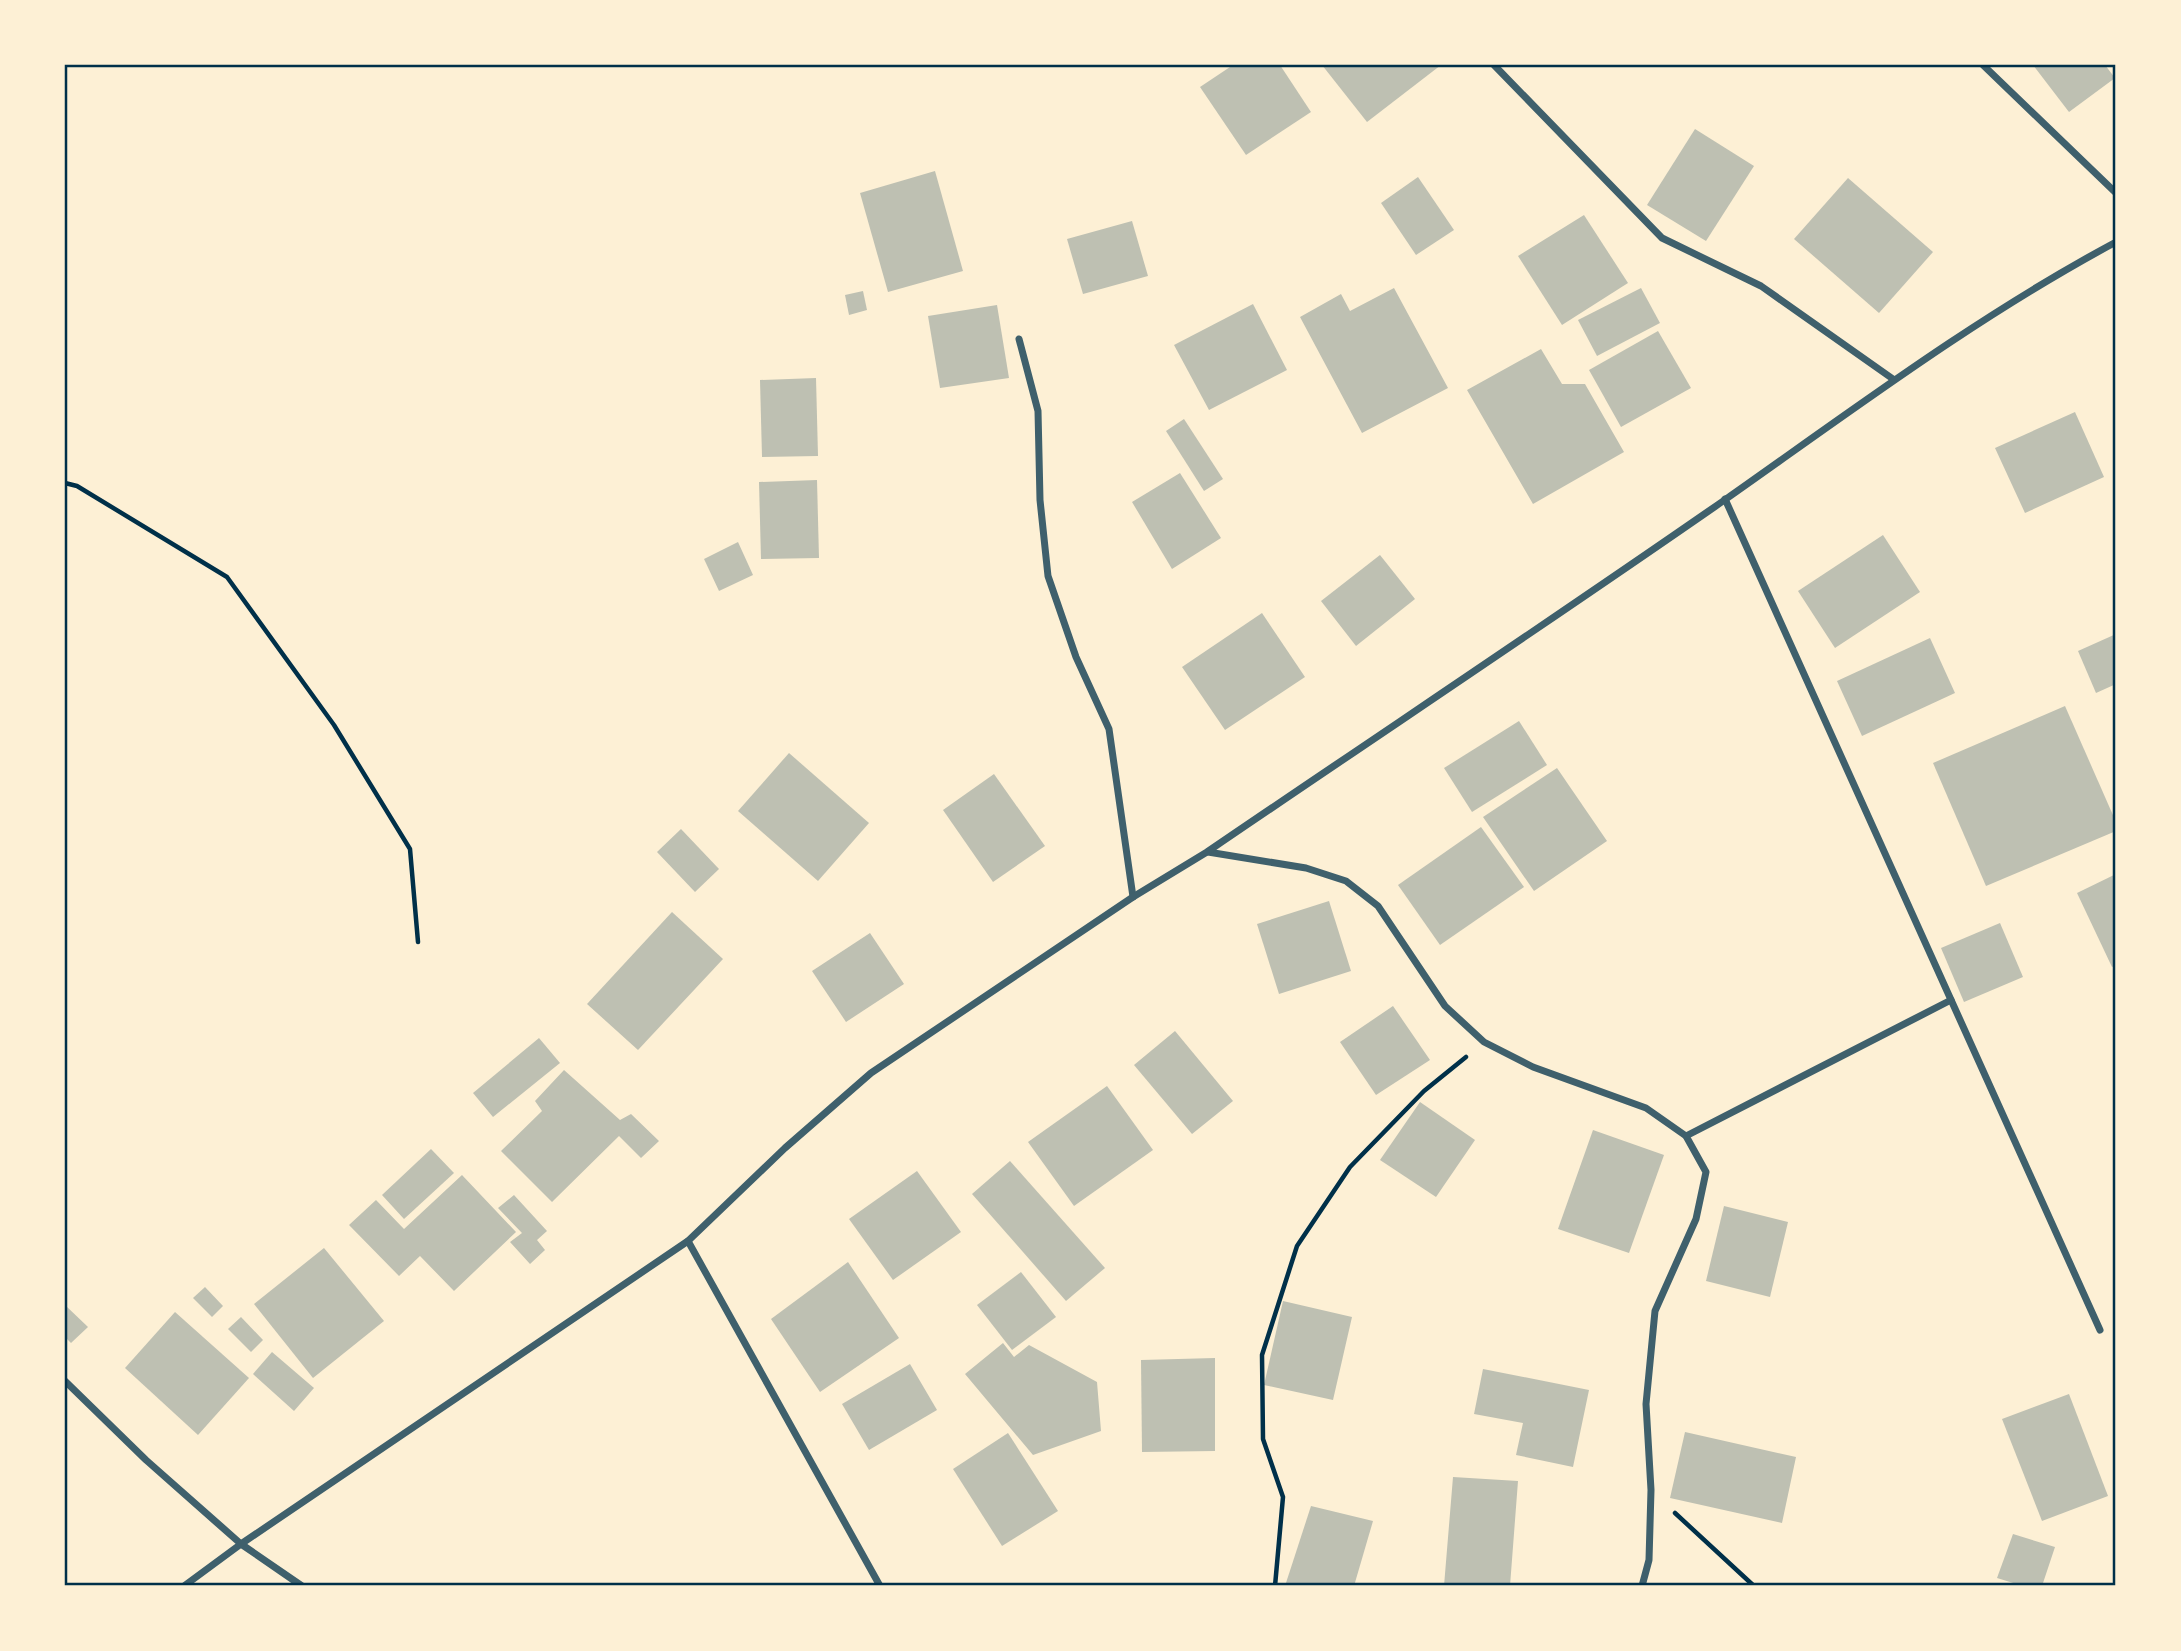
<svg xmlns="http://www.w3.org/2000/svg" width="2181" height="1651" viewBox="0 0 2181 1651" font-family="Ubuntu,sans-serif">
  <rect width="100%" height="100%" fill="#fdf0d5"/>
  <!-- building -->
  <g fill="#bec0b2">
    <polygon points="1233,65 1280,65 1311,112 1246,155 1200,87"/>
    <polygon points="1322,65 1441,65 1367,122"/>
    <polygon points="2033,65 2105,65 2115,78 2069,112"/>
    <polygon points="1695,129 1754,166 1706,241 1647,205"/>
    <polygon points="935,171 963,271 888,292 860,193"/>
    <polygon points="1418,177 1454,230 1416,255 1381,203"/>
    <polygon points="1848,178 1933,252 1879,313 1794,239"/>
    <polygon points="1584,215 1628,283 1562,325 1518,256"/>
    <polygon points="1132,221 1148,276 1083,294 1067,239"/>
    <polygon points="1394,288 1448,388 1362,433 1300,317 1341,294 1350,311"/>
    <polygon points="1641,288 1660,323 1597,356 1578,320"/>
    <polygon points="863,291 867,310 849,315 845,295"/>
    <polygon points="1253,304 1287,370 1209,410 1174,345"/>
    <polygon points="997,305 1009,378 940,388 928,316"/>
    <polygon points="1658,331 1691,388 1621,427 1589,370"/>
    <polygon points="1541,349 1562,384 1585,384 1624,452 1533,504 1467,390"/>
    <polygon points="816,378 818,456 762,457 760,380"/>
    <polygon points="2075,412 2104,477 2025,513 1995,448"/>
    <polygon points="1184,419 1223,479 1204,491 1166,431"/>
    <polygon points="1180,473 1221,538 1172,569 1132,502"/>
    <polygon points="817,480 819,558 761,559 759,482"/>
    <polygon points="1883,535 1920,592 1835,648 1798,591"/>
    <polygon points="738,542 753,575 719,591 704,559"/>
    <polygon points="1380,555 1415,599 1356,646 1321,601"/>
    <polygon points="1262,613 1305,677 1225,730 1182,667"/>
    <polygon points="2116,634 2116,684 2096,693 2078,651"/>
    <polygon points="1930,638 1955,693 1862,736 1837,681"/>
    <polygon points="2065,706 2116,822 2116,831 1986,886 1933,763"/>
    <polygon points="1519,721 1547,765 1472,812 1444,768"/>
    <polygon points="789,753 869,823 818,881 738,811"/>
    <polygon points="1557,768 1607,841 1534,891 1483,817"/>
    <polygon points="994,774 1045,846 993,882 943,810"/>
    <polygon points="1481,827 1524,887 1440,945 1398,885"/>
    <polygon points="681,829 719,869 695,892 657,852"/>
    <polygon points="2116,874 2116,965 2112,967 2077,893"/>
    <polygon points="1329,901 1351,971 1279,994 1257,924"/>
    <polygon points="672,912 723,959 638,1050 587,1004"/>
    <polygon points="2000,923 2023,977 1964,1002 1941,948"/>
    <polygon points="870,933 904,984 846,1022 812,971"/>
    <polygon points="1393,1006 1430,1060 1376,1095 1340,1042"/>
    <polygon points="1175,1031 1233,1101 1192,1134 1134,1065"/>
    <polygon points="539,1038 560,1063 493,1117 473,1093"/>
    <polygon points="564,1070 620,1120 631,1114 659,1141 641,1158 619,1136 552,1202 501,1151 542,1111 535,1101"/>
    <polygon points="1107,1086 1153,1150 1074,1206 1028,1142"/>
    <polygon points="1420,1102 1475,1140 1436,1197 1380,1160"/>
    <polygon points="1593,1130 1664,1155 1629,1253 1558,1229"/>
    <polygon points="431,1149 454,1173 404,1219 382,1195"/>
    <polygon points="1010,1161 1105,1268 1066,1301 972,1194"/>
    <polygon points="917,1171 961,1232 893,1280 849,1219"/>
    <polygon points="462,1175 516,1232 454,1291 420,1256 399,1276 349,1225 376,1200 404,1229"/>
    <polygon points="514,1195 547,1231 537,1240 545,1250 530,1264 510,1242 522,1233 498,1208"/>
    <polygon points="1724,1206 1788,1222 1770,1297 1706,1281"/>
    <polygon points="324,1248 384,1321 313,1378 254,1304"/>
    <polygon points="848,1262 899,1338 820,1392 771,1319"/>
    <polygon points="1021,1272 1056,1317 1012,1350 977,1305"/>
    <polygon points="205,1287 223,1306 212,1317 193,1298"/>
    <polygon points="1283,1301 1352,1317 1333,1400 1264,1385"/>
    <polygon points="65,1305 88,1327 71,1343 65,1337"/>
    <polygon points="175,1312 249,1378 198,1435 125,1368"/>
    <polygon points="241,1317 263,1340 251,1352 228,1329"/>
    <polygon points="1003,1343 1014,1357 1029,1345 1097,1382 1101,1431 1033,1455 965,1374"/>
    <polygon points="272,1352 314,1388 294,1411 253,1374"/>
    <polygon points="1215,1358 1215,1451 1142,1452 1141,1360"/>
    <polygon points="910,1364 937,1410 869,1450 842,1404"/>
    <polygon points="1483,1369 1589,1390 1573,1467 1516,1455 1523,1423 1474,1414"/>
    <polygon points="2069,1394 2108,1496 2042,1521 2002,1419"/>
    <polygon points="1685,1432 1796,1457 1782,1523 1670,1498"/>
    <polygon points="1008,1433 1058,1511 1002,1546 953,1469"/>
    <polygon points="1453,1477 1518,1481 1510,1586 1475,1584 1475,1586 1444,1586"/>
    <polygon points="1311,1506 1373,1521 1354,1586 1285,1586"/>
    <polygon points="2013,1534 2055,1547 2042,1586 2023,1586 1997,1578"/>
  </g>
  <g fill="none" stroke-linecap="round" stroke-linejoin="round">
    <!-- path -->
    <g stroke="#003049" stroke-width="4.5">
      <polyline points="65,483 77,486 227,577 334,725 410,849 418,942"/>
      <polyline points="1675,1513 1754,1586"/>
      <polyline points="1275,1586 1283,1497 1263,1439 1262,1355 1297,1246 1350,1167 1424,1091 1466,1057"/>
    </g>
    <!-- minor -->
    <g stroke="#3f606c" stroke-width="7">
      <polyline points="1494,65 1662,238 1761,286 1893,379"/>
      <polyline points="1983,65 2116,193"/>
      <polyline points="1019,339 1038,411 1040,500 1048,576 1076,657 1109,729 1133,897"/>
      <polyline points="1725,499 2100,1330"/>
      <polyline points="1208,852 1306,868 1346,881 1378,906 1445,1006 1484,1042 1533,1067 1646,1108 1686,1136 1706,1172 1696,1219 1655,1311 1646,1404 1651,1490 1649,1560 1642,1586"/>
      <polyline points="1686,1136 1951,1000"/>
      <polyline points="688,1241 880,1586"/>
      <polyline points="65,1381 146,1460 241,1544 302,1586"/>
      <path d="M184 1586 241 1544 688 1241 785 1148 871 1073 1133 897 1207 852C1380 734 1555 618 1726 499 1854 409 1978 316 2116 242"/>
    </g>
  </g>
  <!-- border -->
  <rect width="2181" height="1651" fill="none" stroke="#fdf0d5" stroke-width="133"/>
  <rect x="66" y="66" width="2048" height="1518" fill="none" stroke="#003049" stroke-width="2.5"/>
</svg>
